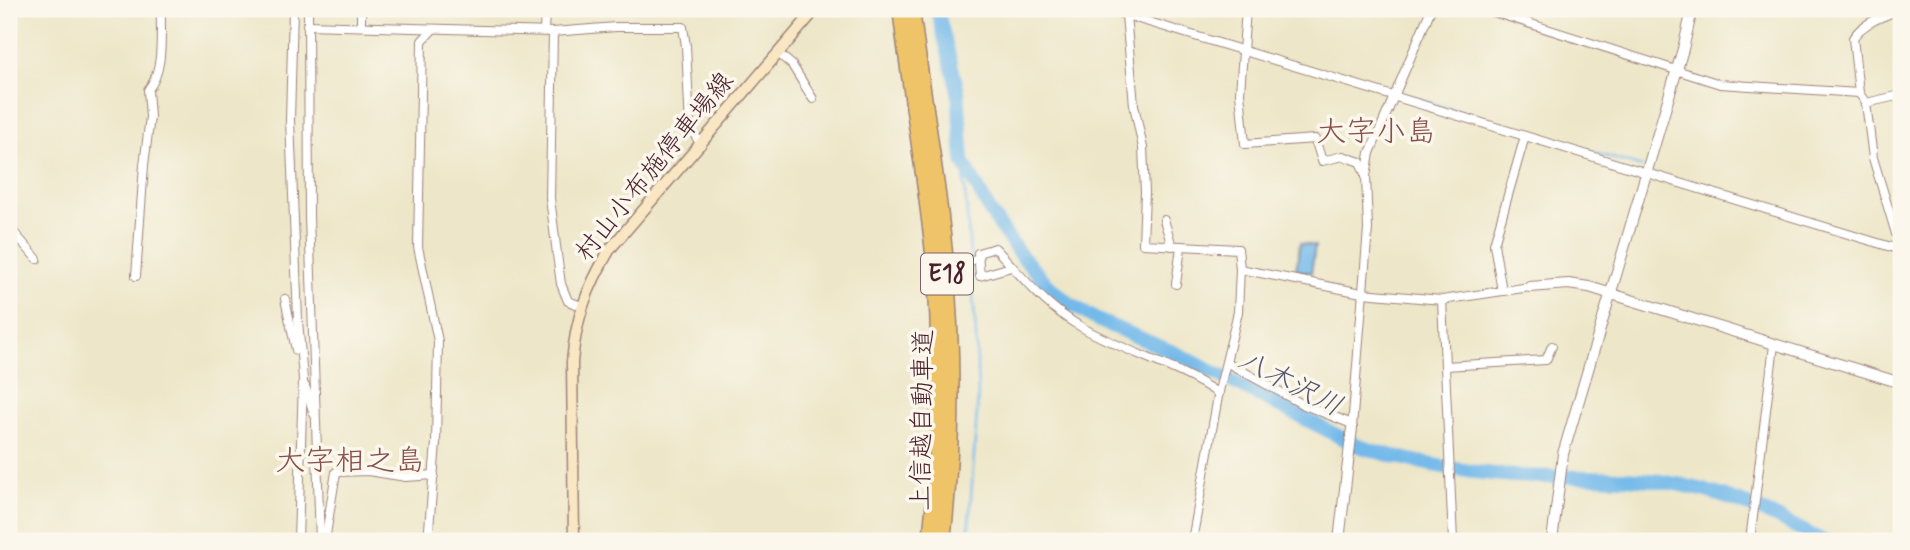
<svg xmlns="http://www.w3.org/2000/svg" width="1910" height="550" viewBox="0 0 1910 550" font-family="Mynerve,'Klee One',sans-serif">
  <rect width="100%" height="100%" fill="#fbf7ec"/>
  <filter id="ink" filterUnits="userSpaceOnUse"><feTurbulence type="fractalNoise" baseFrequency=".0143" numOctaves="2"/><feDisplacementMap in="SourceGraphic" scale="14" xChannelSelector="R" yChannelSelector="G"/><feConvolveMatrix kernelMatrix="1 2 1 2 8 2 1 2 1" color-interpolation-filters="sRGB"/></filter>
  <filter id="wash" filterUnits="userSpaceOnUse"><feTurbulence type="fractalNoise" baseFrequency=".00686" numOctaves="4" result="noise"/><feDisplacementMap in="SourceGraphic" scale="28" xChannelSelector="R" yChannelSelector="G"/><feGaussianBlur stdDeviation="1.57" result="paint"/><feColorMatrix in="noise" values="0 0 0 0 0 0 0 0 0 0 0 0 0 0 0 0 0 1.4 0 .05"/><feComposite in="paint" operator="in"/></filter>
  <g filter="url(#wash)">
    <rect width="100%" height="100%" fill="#ede6c8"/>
    <!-- water -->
    <polygon fill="#73b9ea" stroke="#5e6c8a" stroke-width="2" points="1300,243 1315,246 1311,273 1296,270"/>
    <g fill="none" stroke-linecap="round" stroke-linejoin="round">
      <!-- stream -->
      <g stroke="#73b9ea" stroke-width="2.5">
        <polyline points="1397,92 1508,127"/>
        <polyline points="1545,138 1642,167"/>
        <polyline points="963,161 976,335 978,397 968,541"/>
      </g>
      <!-- river -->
      <path stroke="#73b9ea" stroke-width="14" d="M937 9 958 91 963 161 991 213 1018 252 1050 287 1069 303 1097 320 1180 355 1358 446C1409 462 1461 472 1515 476 1563 478 1611 475 1659 481 1718 489 1771 513 1823 541"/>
    </g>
  </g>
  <g filter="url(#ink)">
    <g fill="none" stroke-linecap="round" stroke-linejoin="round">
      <!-- minor casing -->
      <g stroke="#9c827a" stroke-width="10">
        <g id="minor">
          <polyline points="293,9 290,120 298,320 303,379 298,541"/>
          <polyline points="308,9 309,216 320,541"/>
          <polyline points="1106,9 1901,250"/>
          <polyline points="1246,9 1240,93 1245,144 1315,139 1322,161 1343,156 1360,162 1365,174"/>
          <polyline points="1484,9 1720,84 1859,93 1866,103 1873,158 1901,250"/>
          <polyline points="1126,15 1134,105 1143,148 1145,192 1143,244 1238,249 1240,269 1238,312 1219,391 1192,541"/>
          <polyline points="307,25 553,32 616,27 683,27 686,46 690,127 701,145"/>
          <polyline points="361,26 361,9"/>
          <polyline points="544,31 545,9"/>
          <polyline points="553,32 550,198 558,262 561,284 568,301 581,306"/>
          <polyline points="778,53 792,65 813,99"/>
          <path d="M1859 93 1853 38C1863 22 1885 16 1901 9"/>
          <polyline points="1866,103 1901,95"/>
          <polyline points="1164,220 1172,246"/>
          <polyline points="9,227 37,259"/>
          <polyline points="958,262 978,259"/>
          <path d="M1011 267 980 276 978 253 995 248C1025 279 1044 306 1083 328 1127 353 1177 365 1219 394"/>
          <polyline points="1240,269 1362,293 1442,300 1530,287"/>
          <path d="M136 276 144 165 150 117 148 90C165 69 160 34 161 9"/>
          <polyline points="1176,284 1181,247"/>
          <polyline points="1502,291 1494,244 1525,136"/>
          <polyline points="285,299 296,350"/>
          <polyline points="1442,300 1453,541"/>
          <polyline points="1226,362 1302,404 1352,424"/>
          <polyline points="1445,366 1546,360 1552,346"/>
          <polyline points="305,386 314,414"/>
          <polyline points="1352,428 1368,229 1366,176 1370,153 1431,9"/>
          <polyline points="325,541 336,472 368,471 406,477 434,475"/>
          <polyline points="428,541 436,443 438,341 418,247 422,41 433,29"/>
          <polyline points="1750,541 1774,345"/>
        </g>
      </g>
      <!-- tertiary casing -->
      <g stroke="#9c827a" stroke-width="12">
        <g id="tertiary">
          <polyline points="1530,287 1568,284 1589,287 1901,383"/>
          <polyline points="1339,541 1352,428"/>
          <polyline points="1552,541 1563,454 1683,49 1690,19 1689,9"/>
        </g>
      </g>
      <!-- secondary casing -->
      <g stroke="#9c827a" stroke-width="13">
        <path id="secondary" d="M574 541 572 362C576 317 587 288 610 249L816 9"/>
      </g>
      <!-- motorway casing -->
      <g stroke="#9c827a" stroke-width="17">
        <g id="motorway">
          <path d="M900 9C910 90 924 171 933 253 942 349 940 445 930 541"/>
          <path d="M912 9C922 90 937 171 945 253 954 349 954 445 943 541"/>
        </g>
      </g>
      <!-- minor -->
      <use href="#minor" stroke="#fff" stroke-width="8"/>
      <!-- tertiary -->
      <use href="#tertiary" stroke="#fff" stroke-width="10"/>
      <!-- secondary -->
      <use href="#secondary" stroke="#f9e7c3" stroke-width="10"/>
      <!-- motorway -->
      <use href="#motorway" stroke="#efc469" stroke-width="14"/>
    </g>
  </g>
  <g text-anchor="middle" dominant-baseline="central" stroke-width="7" stroke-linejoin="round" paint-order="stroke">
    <!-- shield labels -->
    <rect fill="#fbf7ec" stroke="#7f6065" stroke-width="2" x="921" y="253.5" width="52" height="41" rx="5"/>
    <g font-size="24" font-weight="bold" fill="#4a1f2b">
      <text x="947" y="274">E18</text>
    </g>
    <!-- street labels -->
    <g font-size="26" fill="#4a1f2b" stroke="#fbf7ec">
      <text transform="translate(655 167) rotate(-51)">村山小布施停車場線</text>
      <text transform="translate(923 420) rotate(-89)">上信越自動車道</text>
    </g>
    <!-- water labels -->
    <g font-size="28" font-style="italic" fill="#58556e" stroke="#fbf7ec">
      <text transform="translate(1290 384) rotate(27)">八木沢川</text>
    </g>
    <!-- quarter labels -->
    <g font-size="30" fill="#874f49" stroke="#fbf7ec">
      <text x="1376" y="132">大字小島</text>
      <text x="350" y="461">大字相之島</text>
    </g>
  </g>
  <!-- margin -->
  <rect width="1910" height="550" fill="none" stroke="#fbf7ec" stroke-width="35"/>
</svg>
